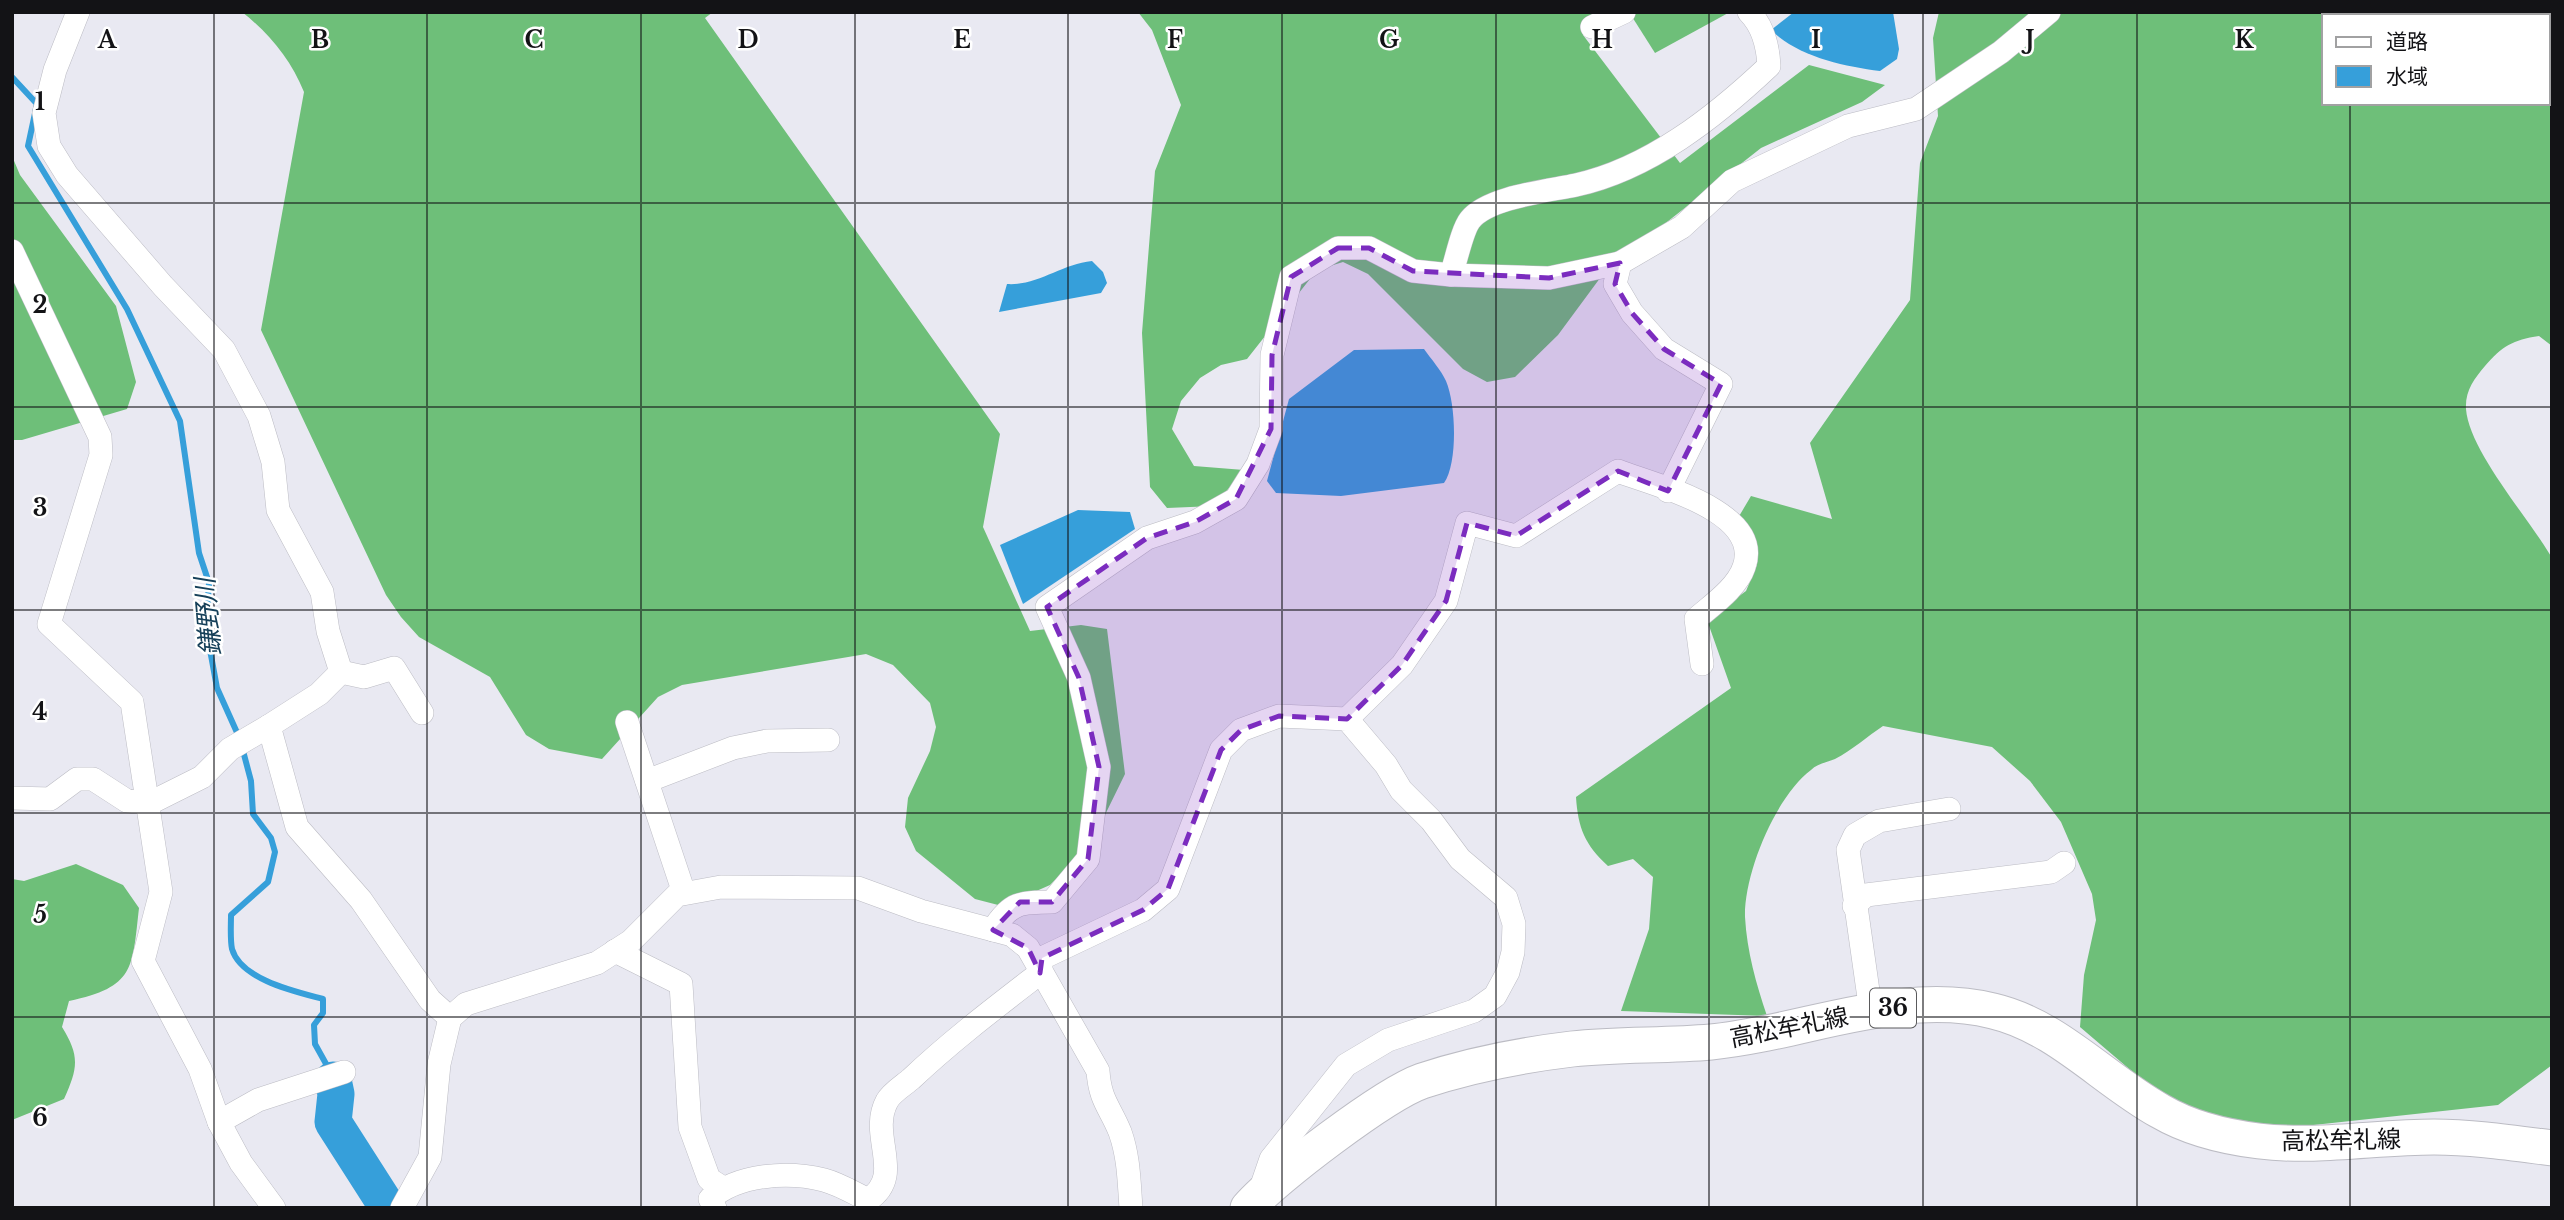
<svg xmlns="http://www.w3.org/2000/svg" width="2564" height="1220" viewBox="0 0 2564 1220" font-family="'Libre Baskerville','Noto Sans JP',serif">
  <rect width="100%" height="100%" fill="#e9e9f2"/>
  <!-- forest -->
  <g fill="#6ebf79" fill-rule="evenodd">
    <path d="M242 12H713L705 18 1000 434 983 527 1030 631 1081 625 1107 629 1125 774 1102 821 1070 865 1050 885 1002 906 975 899 916 851 905 827 908 798 930 751 936 727 930 703 893 665 866 654 682 685 658 697 602 759 549 749 526 735 490 677 419 637 401 617 386 595 261 330 304 92C291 60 270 34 242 12Z"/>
    <polygon points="1138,12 1607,12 1583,35 1680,163 1809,65 1885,85 1862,102 1761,148 1606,270 1558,335 1515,377 1487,382 1463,369 1368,274 1343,262 1317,270 1247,359 1221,365 1200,378 1181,401 1172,429 1194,466 1244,470 1214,506 1167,508 1150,487 1142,333 1155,171 1181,105 1152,30"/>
    <polygon points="1629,12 1730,12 1655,53"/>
    <path d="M1939 12H2552V346L2539 336C2513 340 2502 346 2485 366 2474 379 2465 391 2466 409 2469 451 2531 521 2552 558V1065L2498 1105 2286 1128 2182 1114 2080 1027 2084 975 2096 920 2092 894 2061 822 2030 781 1992 747 1883 726C1868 736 1852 750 1835 759 1827 762 1817 764 1811 770 1776 796 1744 873 1745 917 1747 952 1756 983 1767 1016L1621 1011 1649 929 1653 877 1633 859 1608 866C1585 845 1578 828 1576 797L1731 688 1707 620 1746 591 1757 565 1738 518 1751 496 1832 519 1810 443 1910 300 1920 163 1938 116 1933 38ZM2324 16H2548V103H2324Z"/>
    <polygon points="12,156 20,175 116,306 136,382 127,409 22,440 12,440"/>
    <path d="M76 864 123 885 139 908C132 969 135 987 69 1001L62 1027C80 1056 78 1068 64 1099L12 1120V879L24 881Z"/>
  </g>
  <!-- water -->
  <g fill="#369fda">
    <path d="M1794 12H1893L1899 49 1897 59 1880 71C1843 66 1799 57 1771 30Z"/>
    <path d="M1092 261 1103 272 1107 283 1101 293 999 312 1007 284C1038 286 1061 264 1092 261Z"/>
    <path d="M1424 349C1431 359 1441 370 1446 381 1456 404 1458 463 1444 483L1341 496 1276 493 1267 481 1289 399 1354 350Z"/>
    <polygon points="1078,510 1130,512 1135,529 1023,604 1000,545"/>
  </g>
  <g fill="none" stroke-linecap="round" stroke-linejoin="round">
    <!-- stream -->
    <g stroke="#369fda" stroke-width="6">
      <polyline points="12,77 37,104 28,146 127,309 180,421 199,553 209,583 206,628 217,688 239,737"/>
      <path d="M242 747 251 781 253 814 271 838 275 852 268 882 231 915C231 926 230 939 232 949 241 980 297 992 323 999V1013L314 1025 315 1044 330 1071"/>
    </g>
    <!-- river -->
    <polyline stroke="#369fda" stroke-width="37" points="333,1080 336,1094 333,1122 388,1208"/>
    <!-- street casing -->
    <g stroke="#bcbcc4" stroke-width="24">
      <g id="street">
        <polyline points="78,12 55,70 44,113 49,146 67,175 163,286 224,350 259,416 273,462 278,510 322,592 328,631 341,672 319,694 269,726 297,827 361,900 430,1000 450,1018"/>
        <polyline points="1592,27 1624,12"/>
        <polyline points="12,251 100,437 101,455 49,624 132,702 161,892 143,961 200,1069 219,1122 241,1163 274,1208"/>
        <path d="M1451 275C1456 261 1462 230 1470 220 1488 197 1548 191 1576 185 1649 169 1715 117 1769 66 1768 47 1763 26 1749 12"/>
        <polyline points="1668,491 1721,384 1664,349 1632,313 1615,284 1620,263 1682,227 1732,181 1848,126 1916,109 2001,52 2049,12"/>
        <polyline points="341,672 364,677 394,668 422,713"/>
        <path d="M1347 719 1402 665 1446 601 1467 523 1516 536 1618 471C1654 485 1764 511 1744 567 1737 588 1712 605 1696 619L1702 664"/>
        <polyline points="627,722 684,893"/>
        <polyline points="647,781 733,748 767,741 828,740"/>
        <polyline points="12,798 50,799 77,779 93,779 127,801 150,803 202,777 230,749 269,726"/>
        <polyline points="1854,906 1866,895 2051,872 2064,863"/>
        <path d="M993 930C1010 902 1021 902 1052 902L1088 859 1099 767 1079 678 1047 607 1147 538 1195 522 1236 499 1258 464 1271 429 1272 355 1291 277 1338 248H1369L1413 271 1451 275 1549 278 1620 263"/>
        <polyline points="615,951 681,984 690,1127 709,1179 723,1188"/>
        <polyline points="1871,1012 1848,850 1855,835 1879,821 1949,809"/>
        <polyline points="219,1122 258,1100 344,1072"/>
        <path d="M402 1208 430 1157 439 1064 450 1018 466 1004 597 963 631 941 677 895 721 887 858 888 921 911 1012 935 1028 948 1098 1071C1100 1101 1110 1107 1120 1132 1129 1157 1129 1182 1131 1208"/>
        <path d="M715 1208 710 1199C738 1174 788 1171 824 1180 839 1184 854 1193 868 1200 906 1175 868 1136 887 1101 891 1093 904 1085 911 1079 951 1041 996 1007 1040 973L1042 958 1143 910 1168 889 1221 750 1241 730 1279 716 1347 719 1386 765 1401 790 1431 820 1460 859 1506 898 1514 924 1513 952 1508 972 1495 996 1474 1011 1388 1040 1346 1065 1271 1159 1259 1194"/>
      </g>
    </g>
    <!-- primary casing -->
    <g stroke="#bcbcc4" stroke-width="37">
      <path id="primary" d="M1248 1208C1274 1178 1385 1094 1422 1081 1470 1065 1522 1055 1572 1049 1618 1044 1665 1046 1711 1042 1804 1033 1900 988 1993 1011 2057 1026 2104 1080 2160 1111 2189 1128 2226 1137 2259 1141 2316 1148 2377 1137 2434 1137 2473 1137 2513 1143 2552 1148"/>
    </g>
    <!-- street -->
    <use href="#street" stroke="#fff" stroke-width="23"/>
    <!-- primary -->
    <use href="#primary" stroke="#fff" stroke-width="35"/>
  </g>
  <!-- marked area -->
  <path fill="#7b2cbf" fill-opacity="0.2" stroke="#7b2cbf" stroke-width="5" stroke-dasharray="14 9" stroke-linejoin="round" d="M1338 248H1369L1413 271 1549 278 1620 263 1615 284 1632 313 1664 349 1721 384 1668 491 1618 471 1516 536 1467 523 1446 601 1402 665 1347 719 1279 716 1241 730 1221 750 1168 889 1143 910 1042 958 1040 973 1028 948 993 930 1020 902H1052L1088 859 1099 767 1079 678 1047 607 1147 538 1195 522 1236 499 1271 429 1272 355 1291 277Z"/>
  <!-- grid -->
  <path fill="none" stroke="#131316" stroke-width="2" stroke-opacity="0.55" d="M214 12V1208M427 12V1208M641 12V1208M855 12V1208M1068 12V1208M1282 12V1208M1496 12V1208M1709 12V1208M1923 12V1208M2137 12V1208M2350 12V16M2350 103V1208M12 203H2552M12 407H2552M12 610H2552M12 813H2552M12 1017H2552"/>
  <g text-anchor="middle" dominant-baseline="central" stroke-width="5" stroke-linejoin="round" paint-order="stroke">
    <!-- shield labels -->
    <rect fill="#fff" stroke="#5a5a5c" stroke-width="2" x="1870" y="988.5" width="46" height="39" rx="5"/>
    <g font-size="23" font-weight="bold" fill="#131316">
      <text x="1893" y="1008">36</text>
    </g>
    <!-- street labels -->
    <g font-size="24" fill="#131316" stroke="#fff">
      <text transform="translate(1789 1027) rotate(-11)">高松牟礼線</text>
      <text transform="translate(2341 1140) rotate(-1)">高松牟礼線</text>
    </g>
    <!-- water labels -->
    <g font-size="26" font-style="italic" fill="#164059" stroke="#fff">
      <text transform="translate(208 617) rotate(-95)">鎌野川</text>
    </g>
  </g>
  <g font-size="23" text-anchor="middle" font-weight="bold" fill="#131316" stroke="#fff" stroke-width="5" stroke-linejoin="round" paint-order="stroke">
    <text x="107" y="48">A</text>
    <text x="320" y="48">B</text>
    <text x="534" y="48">C</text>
    <text x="748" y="48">D</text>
    <text x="962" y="48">E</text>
    <text x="1175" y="48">F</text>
    <text x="1389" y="48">G</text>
    <text x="1602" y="48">H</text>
    <text x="1816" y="48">I</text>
    <text x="2030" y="48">J</text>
    <text x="2244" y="48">K</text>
    <text x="40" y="110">1</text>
    <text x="40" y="313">2</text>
    <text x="40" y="516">3</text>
    <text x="40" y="720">4</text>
    <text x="40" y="923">5</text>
    <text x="40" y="1126">6</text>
  </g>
  <!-- border -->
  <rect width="2564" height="1220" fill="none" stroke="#131316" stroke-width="28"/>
  <!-- legend -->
  <rect x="2322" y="14" width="228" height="91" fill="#ffffff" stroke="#a1a1a2" stroke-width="2"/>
  <rect x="2336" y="37" width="35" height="10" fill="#ffffff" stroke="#a1a1a2" stroke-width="2"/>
  <text x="2386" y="49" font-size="21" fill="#131316">道路</text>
  <rect x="2336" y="66" width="35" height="21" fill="#369fda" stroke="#a1a1a2" stroke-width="2"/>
  <text x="2386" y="84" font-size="21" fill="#131316">水域</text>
</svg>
